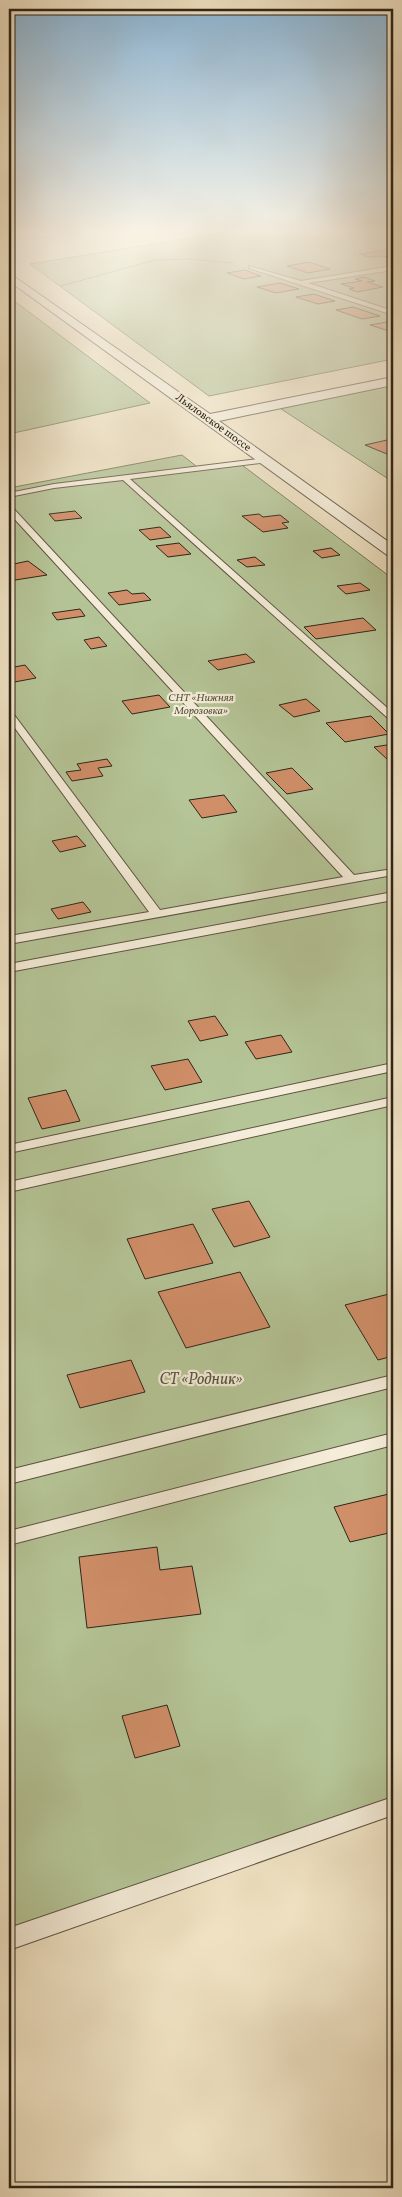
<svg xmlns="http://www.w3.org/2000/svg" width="402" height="2197" viewBox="0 0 402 2197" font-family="Vollkorn,serif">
  <rect width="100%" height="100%" fill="#f0e3c4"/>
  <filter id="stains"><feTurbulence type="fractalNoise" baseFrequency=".004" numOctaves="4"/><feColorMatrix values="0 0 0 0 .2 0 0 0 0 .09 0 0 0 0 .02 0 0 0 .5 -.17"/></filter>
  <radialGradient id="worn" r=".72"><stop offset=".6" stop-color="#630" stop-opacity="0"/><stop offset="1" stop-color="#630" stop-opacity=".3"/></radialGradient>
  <!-- green -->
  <g fill="#b5c597" stroke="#727558">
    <polygon points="221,233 393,233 393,359 209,396 30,264"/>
    <polygon points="9,297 150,403 9,434"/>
    <polygon points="393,381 393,482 275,405"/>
    <polygon points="182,455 201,470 242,465 393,579 393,1806 9,1939 9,488"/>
  </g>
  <!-- building -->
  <g fill="#d18f69" stroke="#2e2519">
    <polygon points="387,250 393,252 393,258 381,256 369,257 359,254"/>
    <polygon points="309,262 330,269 308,273 287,266"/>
    <polygon points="245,270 261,276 244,279 227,273"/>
    <polygon points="364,277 375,281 367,282 383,287 357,292 349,289 354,288 341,284 362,281 355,279"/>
    <polygon points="280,283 299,289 276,293 257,287"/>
    <polygon points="314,294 335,301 318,304 296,297"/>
    <polygon points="353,307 380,316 362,319 336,310"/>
    <polygon points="393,321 392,332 370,325"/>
    <polygon points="387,440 393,443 393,453 387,454 365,445"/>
    <polygon points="75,511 82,518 55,521 49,514"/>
    <polygon points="259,514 263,517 280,515 289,522 282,523 288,528 263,532 242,516"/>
    <polygon points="160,527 171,537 150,540 139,530"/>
    <polygon points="179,543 191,554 168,557 156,546"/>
    <polygon points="331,548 340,555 322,558 313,551"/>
    <polygon points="255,557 265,565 247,567 237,560"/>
    <polygon points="28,561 47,575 9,581 9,565"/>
    <polygon points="360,583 370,590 346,594 337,586"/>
    <polygon points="127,590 132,594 144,593 151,600 119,605 108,593"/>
    <polygon points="80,609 85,616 57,620 52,613"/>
    <polygon points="363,618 376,630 316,639 304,627"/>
    <polygon points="99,637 107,646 91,649 84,640"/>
    <polygon points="246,654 255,662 218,670 208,661"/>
    <polygon points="25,665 36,678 9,683 9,668"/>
    <polygon points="159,695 170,707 132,714 122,701"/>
    <polygon points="306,699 320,711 294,717 279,705"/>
    <polygon points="371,716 389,734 345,742 326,723"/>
    <polygon points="393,744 393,759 388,760 374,747"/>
    <polygon points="107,759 112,766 98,768 103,776 72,781 66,772 81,770 77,764"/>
    <polygon points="292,768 313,789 287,794 266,773"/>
    <polygon points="224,795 237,812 202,818 189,800"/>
    <polygon points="77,836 86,846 60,852 52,841"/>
    <polygon points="83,902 91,912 58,919 51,909"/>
    <polygon points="215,1016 228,1035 200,1041 188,1021"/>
    <polygon points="281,1035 292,1052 256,1059 245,1042"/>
    <polygon points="188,1059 202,1082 165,1090 151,1066"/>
    <polygon points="66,1090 80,1121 42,1129 28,1098"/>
    <polygon points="249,1201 270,1237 234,1247 212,1209"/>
    <polygon points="193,1224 213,1263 145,1279 127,1239"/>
    <polygon points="240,1272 270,1327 186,1348 158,1292"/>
    <polygon points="393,1293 393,1356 378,1360 345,1305"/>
    <polygon points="131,1360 145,1392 80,1408 67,1375"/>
    <polygon points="393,1493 393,1532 350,1542 334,1507"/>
    <polygon points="157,1547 160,1570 192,1566 201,1614 87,1628 79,1557"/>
    <polygon points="167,1705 180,1746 135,1758 122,1716"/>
  </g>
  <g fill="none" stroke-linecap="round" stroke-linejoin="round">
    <!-- service casing -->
    <g stroke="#5e5444" stroke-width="2">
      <g id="service">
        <polygon points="249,266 301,281 393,266 393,270 308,283 393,311 393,315 249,268"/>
        <polygon points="266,458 269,458 269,462 130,479 393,713 393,721 390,720 123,480 54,488 9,497 9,493 54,484"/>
        <polygon points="9,507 12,507 354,875 393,869 393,875 9,944 9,936 149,912 9,720 9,711 12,712 160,910 343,877 9,513"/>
        <polygon points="393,892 393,900 9,972 9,964"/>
        <polygon points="393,1063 393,1071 9,1153 9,1145"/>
        <polygon points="393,1097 393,1105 9,1192 9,1182"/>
        <polygon points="393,1375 393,1387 9,1484 9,1470"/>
        <polygon points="393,1433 393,1445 9,1545 9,1531"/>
        <polygon points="393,1797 393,1815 9,1950 9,1928"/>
      </g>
    </g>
    <!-- minor casing -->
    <g stroke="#5e5444" stroke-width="2">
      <polygon id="minor" points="9,273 210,414 393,377 393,385 219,421 393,545 393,557 387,555 9,281"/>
    </g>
    <!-- path -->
    <g stroke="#2e2519" stroke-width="1" stroke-dasharray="1 1" stroke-linecap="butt">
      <polyline points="9,240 90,233"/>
      <polyline points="61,286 155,260 189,259 234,263"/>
    </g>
    <!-- service -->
    <use href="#service" fill="#f5edd9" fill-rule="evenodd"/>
    <!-- minor -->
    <use href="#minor" fill="#f5edd9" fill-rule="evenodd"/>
  </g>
  <!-- sky -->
  <linearGradient id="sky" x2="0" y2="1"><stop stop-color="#8bb7d8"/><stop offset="0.43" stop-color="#f8f2e4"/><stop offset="1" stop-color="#f8f2e4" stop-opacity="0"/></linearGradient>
  <rect width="402" height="540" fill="url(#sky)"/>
  <g text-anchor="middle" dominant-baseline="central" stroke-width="4.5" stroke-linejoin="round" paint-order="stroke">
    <!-- far-street labels -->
    <g font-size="11" fill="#2e2519" stroke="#f5edd9">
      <text transform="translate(213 423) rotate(36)">Льяловское шоссе</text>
    </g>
    <!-- far-park labels -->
    <g font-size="11" font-style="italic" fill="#56553f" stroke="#f5edd9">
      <text x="201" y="698">СНТ «Нижняя<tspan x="201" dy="13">Морозовка»</tspan></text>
    </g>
    <!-- near-park labels -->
    <g font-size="16" font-style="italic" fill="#56553f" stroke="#f5edd9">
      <text x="201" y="1380">СТ «Родник»</text>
    </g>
  </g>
  <!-- margin -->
  <rect width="402" height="2197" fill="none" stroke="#f0e3c4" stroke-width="30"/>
  <rect x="10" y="10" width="382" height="2177" fill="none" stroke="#2e2519" stroke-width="2.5"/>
  <rect x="15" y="15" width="372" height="2167" fill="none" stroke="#2e2519"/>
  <rect width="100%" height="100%" filter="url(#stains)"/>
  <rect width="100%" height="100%" fill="url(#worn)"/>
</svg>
